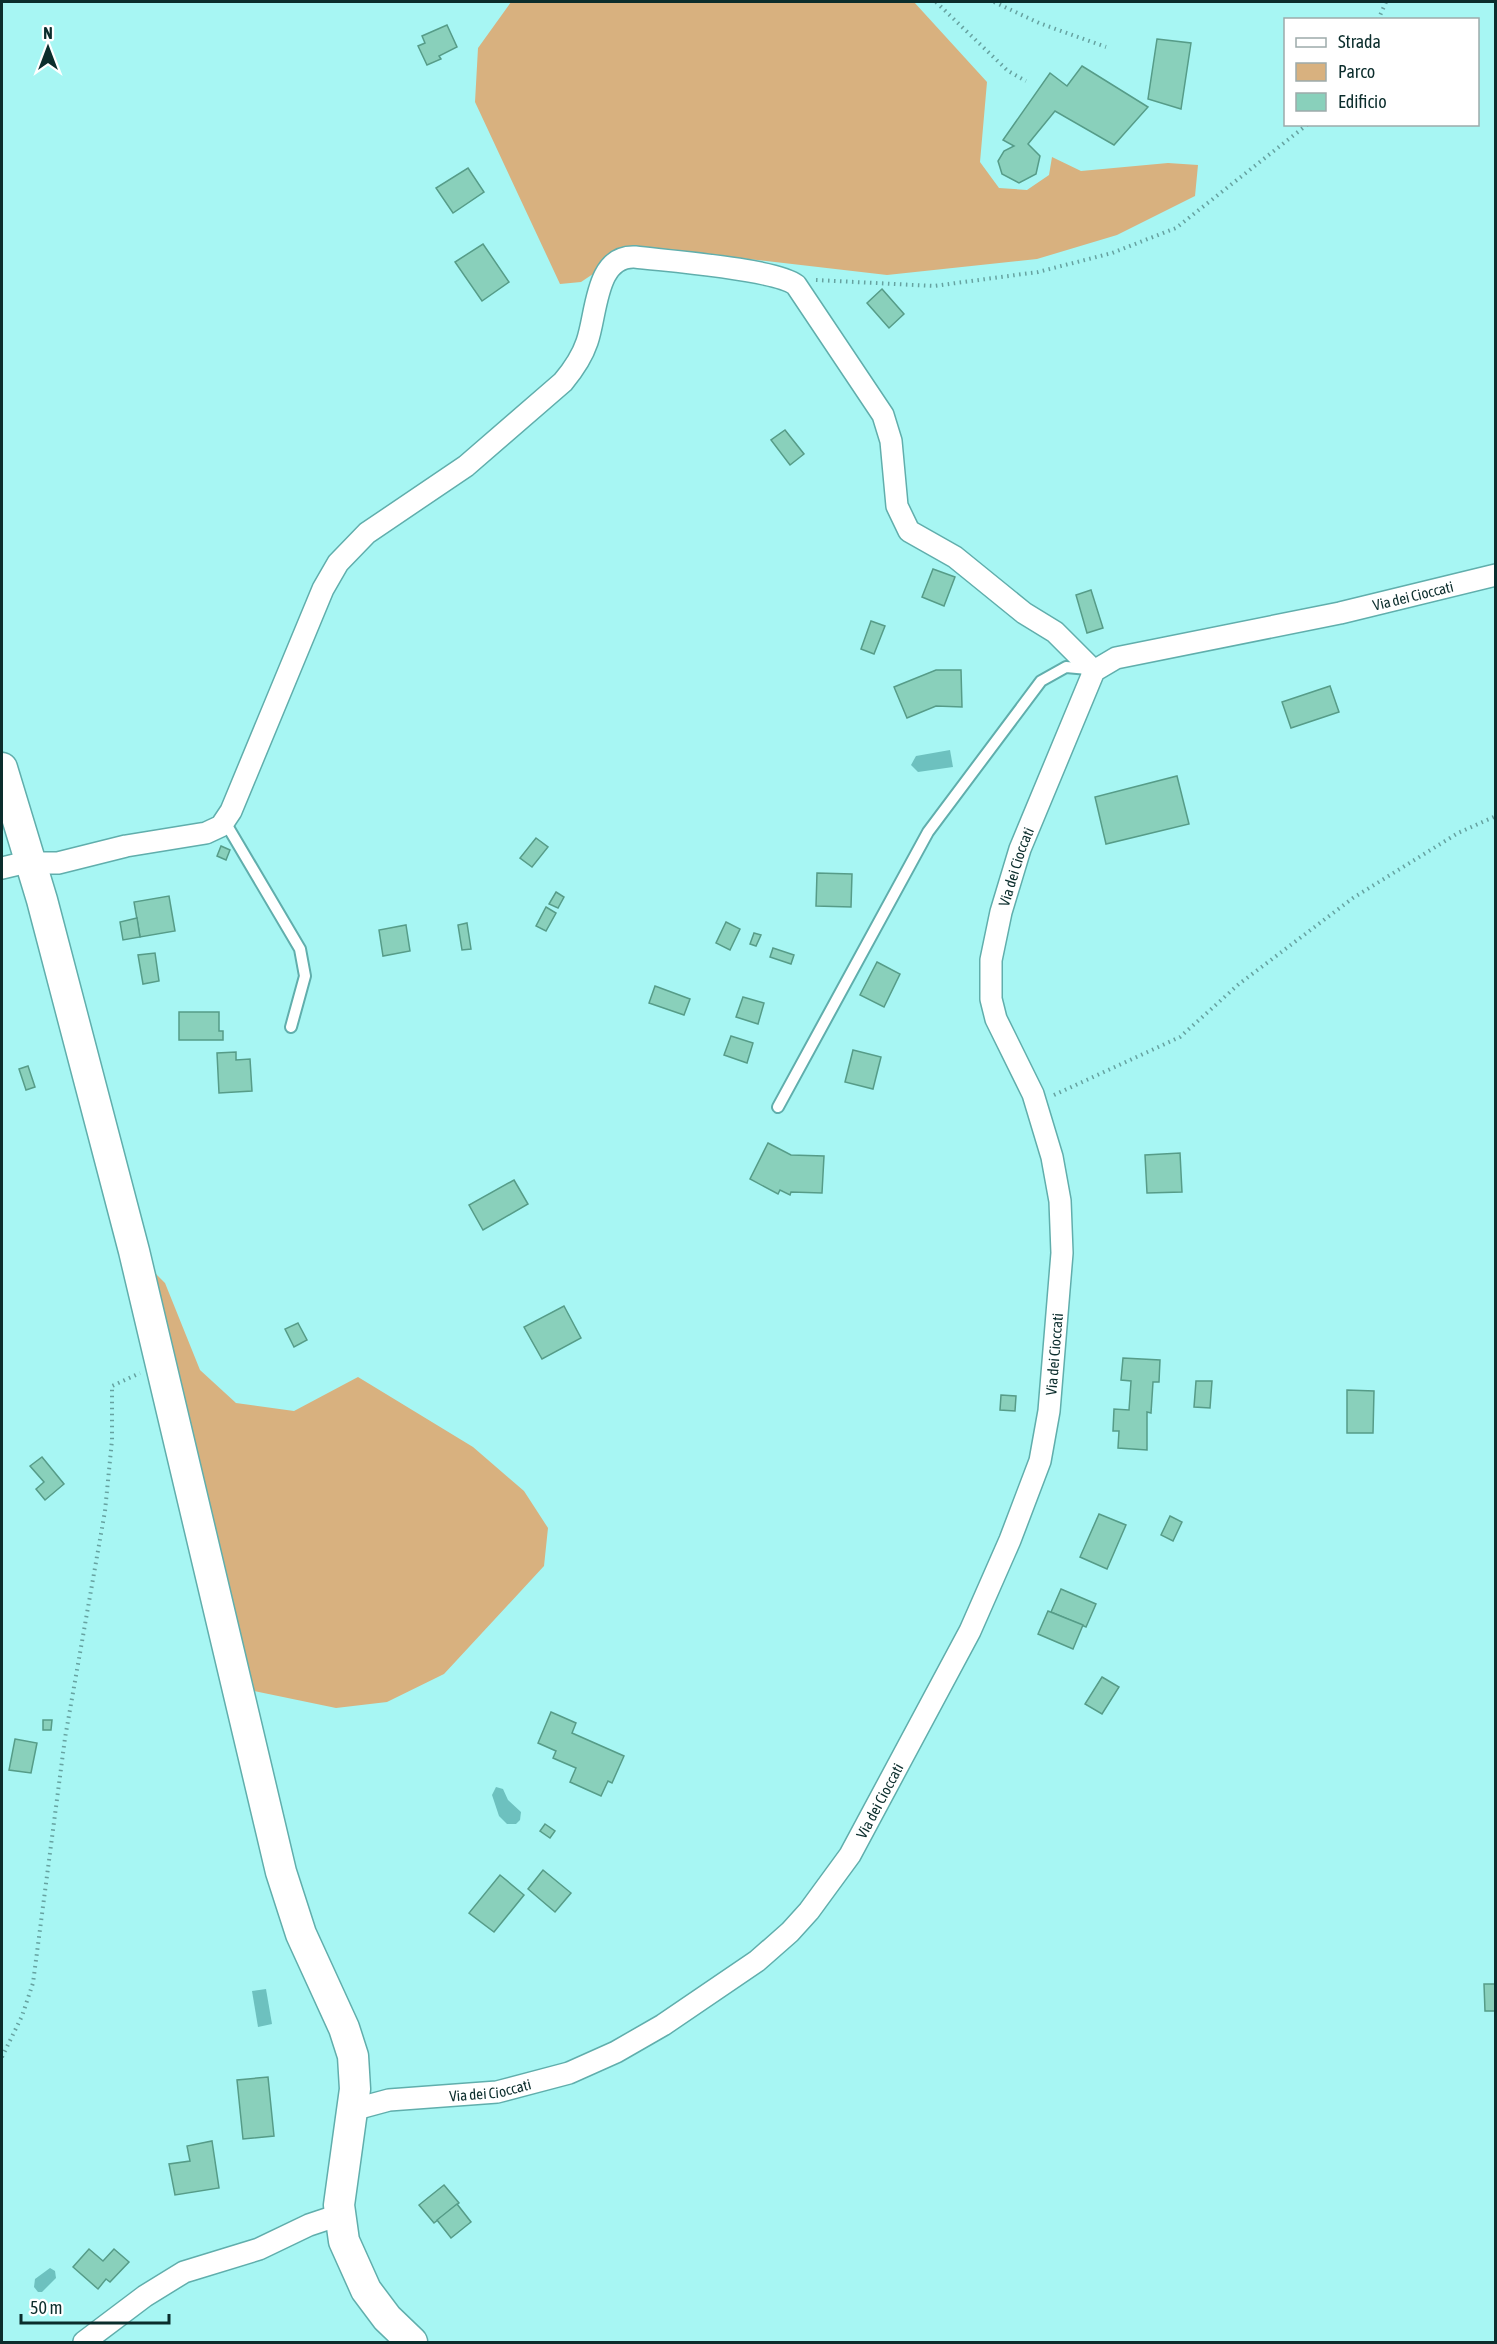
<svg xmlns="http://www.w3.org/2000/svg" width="1497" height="2344" viewBox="0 0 1497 2344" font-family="'Asap Condensed',sans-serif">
  <rect width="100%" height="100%" fill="#a7f6f3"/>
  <!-- green -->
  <g fill="#d8b17f">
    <polygon points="511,2 914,2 987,82 980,162 999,188 1027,190 1049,175 1052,157 1081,171 1168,163 1198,165 1195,196 1117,235 1037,259 887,275 635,246 581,282 560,284 475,102 478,48"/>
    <polygon points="151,1269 165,1283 200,1370 236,1403 294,1411 358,1377 473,1447 524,1491 548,1528 544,1566 444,1674 387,1702 336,1708 245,1689"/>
  </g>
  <!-- water -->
  <g fill="#6dc1bf">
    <polygon points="950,750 953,767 918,772 911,765 916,756"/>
    <polygon points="496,1787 503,1789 508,1800 521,1812 520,1820 516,1824 507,1824 499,1816 492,1795"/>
    <polygon points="266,1989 272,2024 258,2027 252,1991"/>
    <polygon points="50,2268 55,2271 56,2278 42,2292 38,2292 34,2287 35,2279"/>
  </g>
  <!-- building -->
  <g fill="#89d0bb" stroke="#569c88" stroke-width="1.5">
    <polygon points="447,25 457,47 439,56 441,59 427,65 418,46 425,43 422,36"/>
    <polygon points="1157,39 1191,43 1181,109 1148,99"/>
    <polygon points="1082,66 1148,107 1114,145 1055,111 1028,144 1040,156 1036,174 1019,183 1002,174 998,161 1004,151 1014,146 1003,140 1050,73 1067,86"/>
    <polygon points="468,168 484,192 453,213 436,188"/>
    <polygon points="483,244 509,282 482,301 455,262"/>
    <polygon points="882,289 904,314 889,328 867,303"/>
    <polygon points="785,430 804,454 790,465 771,440"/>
    <polygon points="933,569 955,577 944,606 922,597"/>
    <polygon points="1091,590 1103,628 1087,633 1076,595"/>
    <polygon points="871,621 885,626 874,654 861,649"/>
    <polygon points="936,670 961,670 962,707 936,706 907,718 894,687"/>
    <polygon points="1330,686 1339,712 1291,728 1282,702"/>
    <polygon points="1177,776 1189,824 1106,844 1095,797"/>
    <polygon points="536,838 548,847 532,867 520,858"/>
    <polygon points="221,846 230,850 226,860 217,856"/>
    <polygon points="817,873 852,874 851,907 816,906"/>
    <polygon points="556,892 564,897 558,908 549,904"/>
    <polygon points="169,896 175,931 140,937 134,902"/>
    <polygon points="546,907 556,913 546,931 536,926"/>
    <polygon points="137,918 140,937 123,940 120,922"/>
    <polygon points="726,922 740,929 730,950 716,943"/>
    <polygon points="467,923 471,949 462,950 458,925"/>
    <polygon points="406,925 410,951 383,956 379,930"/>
    <polygon points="754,933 761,935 756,946 750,944"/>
    <polygon points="773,948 794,955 791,964 770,957"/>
    <polygon points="155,953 159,981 143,984 138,955"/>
    <polygon points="877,962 900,974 884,1007 860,995"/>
    <polygon points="655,986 690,999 684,1015 649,1003"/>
    <polygon points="743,997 764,1003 758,1024 736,1017"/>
    <polygon points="179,1012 219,1012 219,1031 223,1031 223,1040 179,1040"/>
    <polygon points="731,1036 753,1043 747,1063 724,1055"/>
    <polygon points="853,1050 881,1057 873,1089 845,1082"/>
    <polygon points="236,1052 236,1060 250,1059 252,1091 219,1093 217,1053"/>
    <polygon points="28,1066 35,1087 26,1090 19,1069"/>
    <polygon points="768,1143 791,1155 824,1156 822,1193 791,1192 790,1195 780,1190 778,1194 750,1179"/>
    <polygon points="1180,1153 1182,1192 1147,1193 1145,1155"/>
    <polygon points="514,1180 528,1204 483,1230 469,1205"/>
    <polygon points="564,1306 581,1338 542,1359 524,1327"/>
    <polygon points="298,1323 307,1340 294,1347 285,1329"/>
    <polygon points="1123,1358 1160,1360 1159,1382 1153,1382 1151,1413 1147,1412 1147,1450 1118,1448 1119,1431 1113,1431 1114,1409 1129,1410 1131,1381 1121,1380"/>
    <polygon points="1196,1381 1212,1381 1210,1408 1194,1407"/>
    <polygon points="1347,1390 1374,1391 1373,1433 1347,1433"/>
    <polygon points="1001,1395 1016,1396 1015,1411 1000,1410"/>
    <polygon points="42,1457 64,1484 45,1500 36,1489 44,1482 30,1466"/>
    <polygon points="1099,1514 1126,1525 1107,1569 1080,1557"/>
    <polygon points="1170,1516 1182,1522 1173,1541 1161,1535"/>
    <polygon points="1061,1589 1096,1604 1086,1627 1051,1612"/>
    <polygon points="1048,1611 1083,1625 1073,1649 1038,1634"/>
    <polygon points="1102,1677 1119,1687 1102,1714 1085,1704"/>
    <polygon points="551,1712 576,1723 572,1733 624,1756 612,1783 608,1781 601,1796 570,1782 576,1768 553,1758 556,1751 538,1743"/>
    <polygon points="43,1720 52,1720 51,1730 43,1730"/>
    <polygon points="15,1739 37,1743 31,1773 9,1770"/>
    <polygon points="545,1824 555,1831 550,1838 540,1831"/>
    <polygon points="543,1870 571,1893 555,1912 528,1889"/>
    <polygon points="500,1875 524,1895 494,1932 469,1913"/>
    <polygon points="1484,1984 1496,1984 1496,2011 1485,2011"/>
    <polygon points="268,2077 274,2136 243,2139 237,2080"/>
    <polygon points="212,2141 219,2188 175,2195 169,2164 190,2161 187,2146"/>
    <polygon points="444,2185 459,2203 434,2223 419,2205"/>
    <polygon points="457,2204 471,2222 451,2238 437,2220"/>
    <polygon points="89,2249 103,2261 114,2249 129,2262 110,2282 106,2279 98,2289 73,2267"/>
  </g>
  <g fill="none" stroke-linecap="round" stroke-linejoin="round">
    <!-- lane casing -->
    <g stroke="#60aeac" stroke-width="14">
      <g id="lane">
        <polyline points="225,822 300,949 305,976 291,1027"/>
        <polyline points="778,1107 928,832 1041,681 1066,667 1088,669"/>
      </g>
    </g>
    <!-- street casing -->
    <g stroke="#60aeac" stroke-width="24">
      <g id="street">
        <path d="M2 868 23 863H58L126 846 206 833 221 826 231 811 323 589 338 563 367 533 466 466 563 382C573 370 582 357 587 342 597 314 595 255 635 257 667 261 776 269 796 285L883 415 891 441 897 506 909 531 955 557 1024 613 1055 632 1094 671"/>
        <path id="s1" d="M352 2110 389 2100 497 2092 569 2073 616 2052 663 2025 757 1961 790 1932 809 1911 850 1855 970 1631 1010 1540 1040 1461 1049 1411 1062 1253 1060 1201 1052 1157 1033 1094 996 1019 991 999V960L1001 912 1020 849 1094 671 1116 658 1340 613 1496 575"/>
        <polyline points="84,2342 145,2296 184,2272 259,2249 309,2225 339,2215"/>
      </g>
    </g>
    <!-- secondary casing -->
    <g stroke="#60aeac" stroke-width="33">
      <polyline id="secondary" points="2,768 42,900 134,1251 281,1872 301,1934 344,2028 353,2056 355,2089 339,2205 344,2241 366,2290 387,2318 412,2342"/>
    </g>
    <!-- path -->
    <g stroke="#66a2a0" stroke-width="4" stroke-dasharray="1.5 4.5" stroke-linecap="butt">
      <polyline points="936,2 1008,71 1026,81"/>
      <polyline points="994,2 1039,23 1106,47"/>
      <polyline points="1378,20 1386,2"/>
      <polyline points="816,280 934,286 1038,272 1112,253 1176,228 1308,124"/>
      <polyline points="1054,1095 1180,1037 1239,984 1353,898 1458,833 1496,816"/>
      <polyline points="2,2057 22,2016 33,1983 65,1738 105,1511 112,1440 112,1386 140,1373"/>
    </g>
    <!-- lane -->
    <use href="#lane" stroke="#fff" stroke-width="10"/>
    <!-- street -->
    <use href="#street" stroke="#fff" stroke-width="21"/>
    <!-- secondary -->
    <use href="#secondary" stroke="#fff" stroke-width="30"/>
  </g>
  <g text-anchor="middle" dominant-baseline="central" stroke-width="4.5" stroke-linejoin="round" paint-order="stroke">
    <!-- street labels -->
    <g font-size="15" fill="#0b2d2c" stroke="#fff">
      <text stroke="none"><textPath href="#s1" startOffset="2172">Via dei Cioccati</textPath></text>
      <text stroke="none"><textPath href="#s1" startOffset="1632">Via dei Cioccati</textPath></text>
      <text stroke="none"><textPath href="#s1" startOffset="1128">Via dei Cioccati</textPath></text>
      <text stroke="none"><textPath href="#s1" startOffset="644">Via dei Cioccati</textPath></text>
      <text stroke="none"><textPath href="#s1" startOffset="140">Via dei Cioccati</textPath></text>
    </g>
  </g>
  <!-- border -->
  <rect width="1497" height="2344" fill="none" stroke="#0b2d2c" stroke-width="6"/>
  <!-- legend -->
  <rect x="1284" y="18" width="195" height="108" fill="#ffffff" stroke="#9dabab" stroke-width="1.5"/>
  <rect x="1296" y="38" width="30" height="9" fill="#ffffff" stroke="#9dabab" stroke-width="1.5"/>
  <text x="1338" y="48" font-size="18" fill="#0b2d2c">Strada</text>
  <rect x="1296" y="63" width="30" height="18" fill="#d8b17f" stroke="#9dabab" stroke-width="1.5"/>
  <text x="1338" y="78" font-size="18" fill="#0b2d2c">Parco</text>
  <rect x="1296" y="93" width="30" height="18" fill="#89d0bb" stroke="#9dabab" stroke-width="1.5"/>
  <text x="1338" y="108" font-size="18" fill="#0b2d2c">Edificio</text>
  <!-- north arrow -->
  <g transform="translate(48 48)" stroke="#ffffff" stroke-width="4.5" paint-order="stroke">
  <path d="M0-4.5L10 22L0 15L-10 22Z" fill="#0b2d2c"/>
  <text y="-9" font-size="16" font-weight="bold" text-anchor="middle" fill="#0b2d2c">N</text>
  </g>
  <!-- scale -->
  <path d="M21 2314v9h148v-9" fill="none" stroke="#0b2d2c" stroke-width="3"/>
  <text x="30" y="2314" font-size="18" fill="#0b2d2c" stroke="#ffffff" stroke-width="4.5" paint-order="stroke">50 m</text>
</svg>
